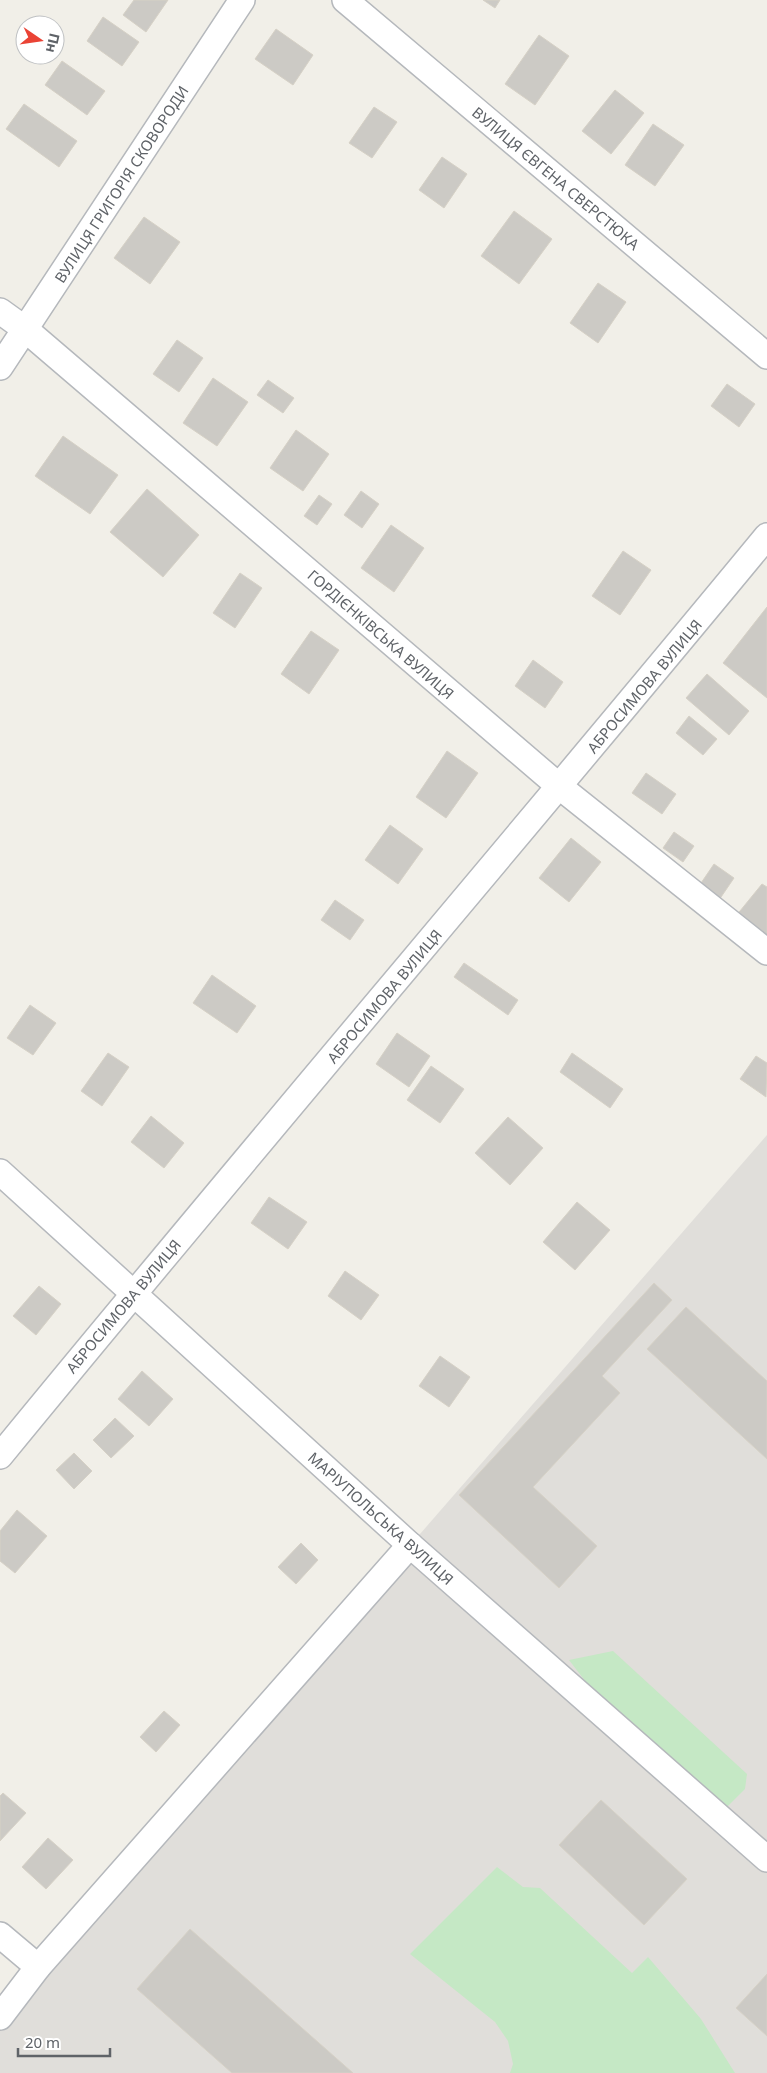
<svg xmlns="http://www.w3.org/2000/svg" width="767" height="2073" viewBox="0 0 767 2073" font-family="'Noto Sans',sans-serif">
  <rect width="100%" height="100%" fill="#f1efe8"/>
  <!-- industrial -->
  <polygon fill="#e0deda" points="767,1135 767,2073 0,2073 0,2017"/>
  <!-- green -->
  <g fill="#c5e8c5">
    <polygon points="613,1651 747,1774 745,1789 725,1809 636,1747 569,1660"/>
    <polygon points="497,1867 523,1887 540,1888 632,1973 648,1957 701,2019 735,2073 510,2073 513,2064 508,2041 495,2022 410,1954"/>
  </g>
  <!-- building -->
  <g fill="#cccac5" stroke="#d6d1c6">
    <polygon points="134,0 168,0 146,32 123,15"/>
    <polygon points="483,0 500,0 495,8"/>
    <polygon points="103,17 139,42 122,66 87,41"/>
    <polygon points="276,29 313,55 293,85 255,59"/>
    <polygon points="539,35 569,56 535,105 505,84"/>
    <polygon points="62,61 105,91 87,115 45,85"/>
    <polygon points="615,90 644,113 611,154 582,131"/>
    <polygon points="24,104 77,141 59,167 6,129"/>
    <polygon points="374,107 397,122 372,158 349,143"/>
    <polygon points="653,124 684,145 655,186 625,165"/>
    <polygon points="442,157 467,174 444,208 419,190"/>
    <polygon points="514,211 552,239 519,284 481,256"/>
    <polygon points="144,217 180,242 150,284 114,258"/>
    <polygon points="598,283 626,302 598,343 570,323"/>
    <polygon points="177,340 203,358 179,392 153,374"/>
    <polygon points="213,378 248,402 217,446 183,423"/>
    <polygon points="268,380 294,398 283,413 257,395"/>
    <polygon points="727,384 755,404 739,427 711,406"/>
    <polygon points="296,430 329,454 303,491 270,468"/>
    <polygon points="63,436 118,475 90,514 35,476"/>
    <polygon points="147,489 199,535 163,577 110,532"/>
    <polygon points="361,491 379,504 362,528 344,515"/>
    <polygon points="319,495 332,504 317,525 304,516"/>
    <polygon points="391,525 424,548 394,592 361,568"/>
    <polygon points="623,551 651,570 620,615 592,596"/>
    <polygon points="240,573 262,588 235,628 213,613"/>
    <polygon points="767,607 767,698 723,663"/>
    <polygon points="311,631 339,650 309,694 281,674"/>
    <polygon points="533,660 563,682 545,708 515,686"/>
    <polygon points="707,674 749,711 729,735 686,698"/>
    <polygon points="689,716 717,739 703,755 676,733"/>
    <polygon points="447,751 478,773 446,818 416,797"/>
    <polygon points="646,773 676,794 662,814 632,793"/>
    <polygon points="390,825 423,849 398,884 365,860"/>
    <polygon points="674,832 694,846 683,862 663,848"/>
    <polygon points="571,838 601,862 569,902 539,878"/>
    <polygon points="714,864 734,878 719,900 699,886"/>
    <polygon points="762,884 767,887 767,935 759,945 731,922"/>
    <polygon points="335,900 364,920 350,940 321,920"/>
    <polygon points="464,963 518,1000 508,1015 454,977"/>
    <polygon points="212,975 256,1006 237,1033 193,1003"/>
    <polygon points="30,1005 56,1023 33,1055 7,1038"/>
    <polygon points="397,1033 430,1056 409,1087 376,1064"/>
    <polygon points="108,1053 129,1067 102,1106 81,1091"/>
    <polygon points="572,1053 623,1089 610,1108 560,1072"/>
    <polygon points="756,1056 767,1063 766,1097 740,1079"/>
    <polygon points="431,1066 464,1089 440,1123 407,1100"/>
    <polygon points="151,1116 184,1143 164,1168 131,1142"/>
    <polygon points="508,1117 543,1148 510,1185 475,1153"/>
    <polygon points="269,1197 307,1222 288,1249 251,1223"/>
    <polygon points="577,1202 610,1230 575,1270 543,1242"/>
    <polygon points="345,1271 379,1295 361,1320 328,1296"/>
    <polygon points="654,1283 672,1300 602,1376 620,1393 533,1487 597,1546 559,1588 459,1495"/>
    <polygon points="39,1286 61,1304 36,1335 13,1316"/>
    <polygon points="686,1307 767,1381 767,1459 647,1349"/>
    <polygon points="440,1356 470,1377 449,1407 419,1386"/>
    <polygon points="142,1371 173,1399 149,1426 118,1399"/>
    <polygon points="115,1418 134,1436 111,1458 93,1440"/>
    <polygon points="74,1453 92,1471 74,1489 56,1470"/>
    <polygon points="17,1510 47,1536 15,1573 0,1561 0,1531"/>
    <polygon points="301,1543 318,1560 296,1584 278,1567"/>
    <polygon points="164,1711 180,1725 156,1752 140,1737"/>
    <polygon points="3,1793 26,1813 0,1841 0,1796"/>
    <polygon points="601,1800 687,1879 644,1925 559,1845"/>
    <polygon points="48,1838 73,1860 46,1889 22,1867"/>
    <polygon points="190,1929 353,2073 232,2073 137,1989"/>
    <polygon points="767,1974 767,2036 736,2008"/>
  </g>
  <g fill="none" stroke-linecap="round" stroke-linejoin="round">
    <!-- street casing -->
    <g stroke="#b5b8bc" stroke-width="28">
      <g id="street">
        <polyline points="345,0 767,356"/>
        <polyline points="0,311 25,329 560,787 767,952"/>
        <polyline points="0,367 242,0"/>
        <polyline points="0,1172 410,1545 767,1859"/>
        <path d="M0 1456C253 1147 513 844 767 536"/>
        <polyline points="0,1935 38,1967"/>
        <polyline points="0,2017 38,1967 410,1545"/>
      </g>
    </g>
    <!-- street -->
    <use href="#street" stroke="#fff" stroke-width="25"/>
  </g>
  <g text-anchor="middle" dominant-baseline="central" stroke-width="4" stroke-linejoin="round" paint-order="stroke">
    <!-- street labels -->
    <g font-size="15" fill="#5f6368" stroke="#fff">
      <text transform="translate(556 178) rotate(40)">ВУЛИЦЯ ЄВГЕНА СВЕРСТЮКА</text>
      <text transform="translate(121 184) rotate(-57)">ВУЛИЦЯ ГРИГОРІЯ СКОВОРОДИ</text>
      <text transform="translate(381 634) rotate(41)">ГОРДІЄНКІВСЬКА ВУЛИЦЯ</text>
      <text transform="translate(644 686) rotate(-50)">АБРОСИМОВА ВУЛИЦЯ</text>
      <text transform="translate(384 996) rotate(-50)">АБРОСИМОВА ВУЛИЦЯ</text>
      <text transform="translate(123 1306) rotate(-50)">АБРОСИМОВА ВУЛИЦЯ</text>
      <text transform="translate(381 1518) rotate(42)">МАРІУПОЛЬСЬКА ВУЛИЦЯ</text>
    </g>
  </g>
  <!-- north arrow -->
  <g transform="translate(40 40) rotate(103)"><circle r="24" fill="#ffffff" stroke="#bfc1c3"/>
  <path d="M0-4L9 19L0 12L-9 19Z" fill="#ea4335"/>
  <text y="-8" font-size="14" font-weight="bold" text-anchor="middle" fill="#5f6368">Пн</text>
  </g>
  <!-- scale -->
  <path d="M18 2048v8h92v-8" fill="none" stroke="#5f6368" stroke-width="2.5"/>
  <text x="25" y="2048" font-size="15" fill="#5f6368" stroke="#ffffff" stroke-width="4" paint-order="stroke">20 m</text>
</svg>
